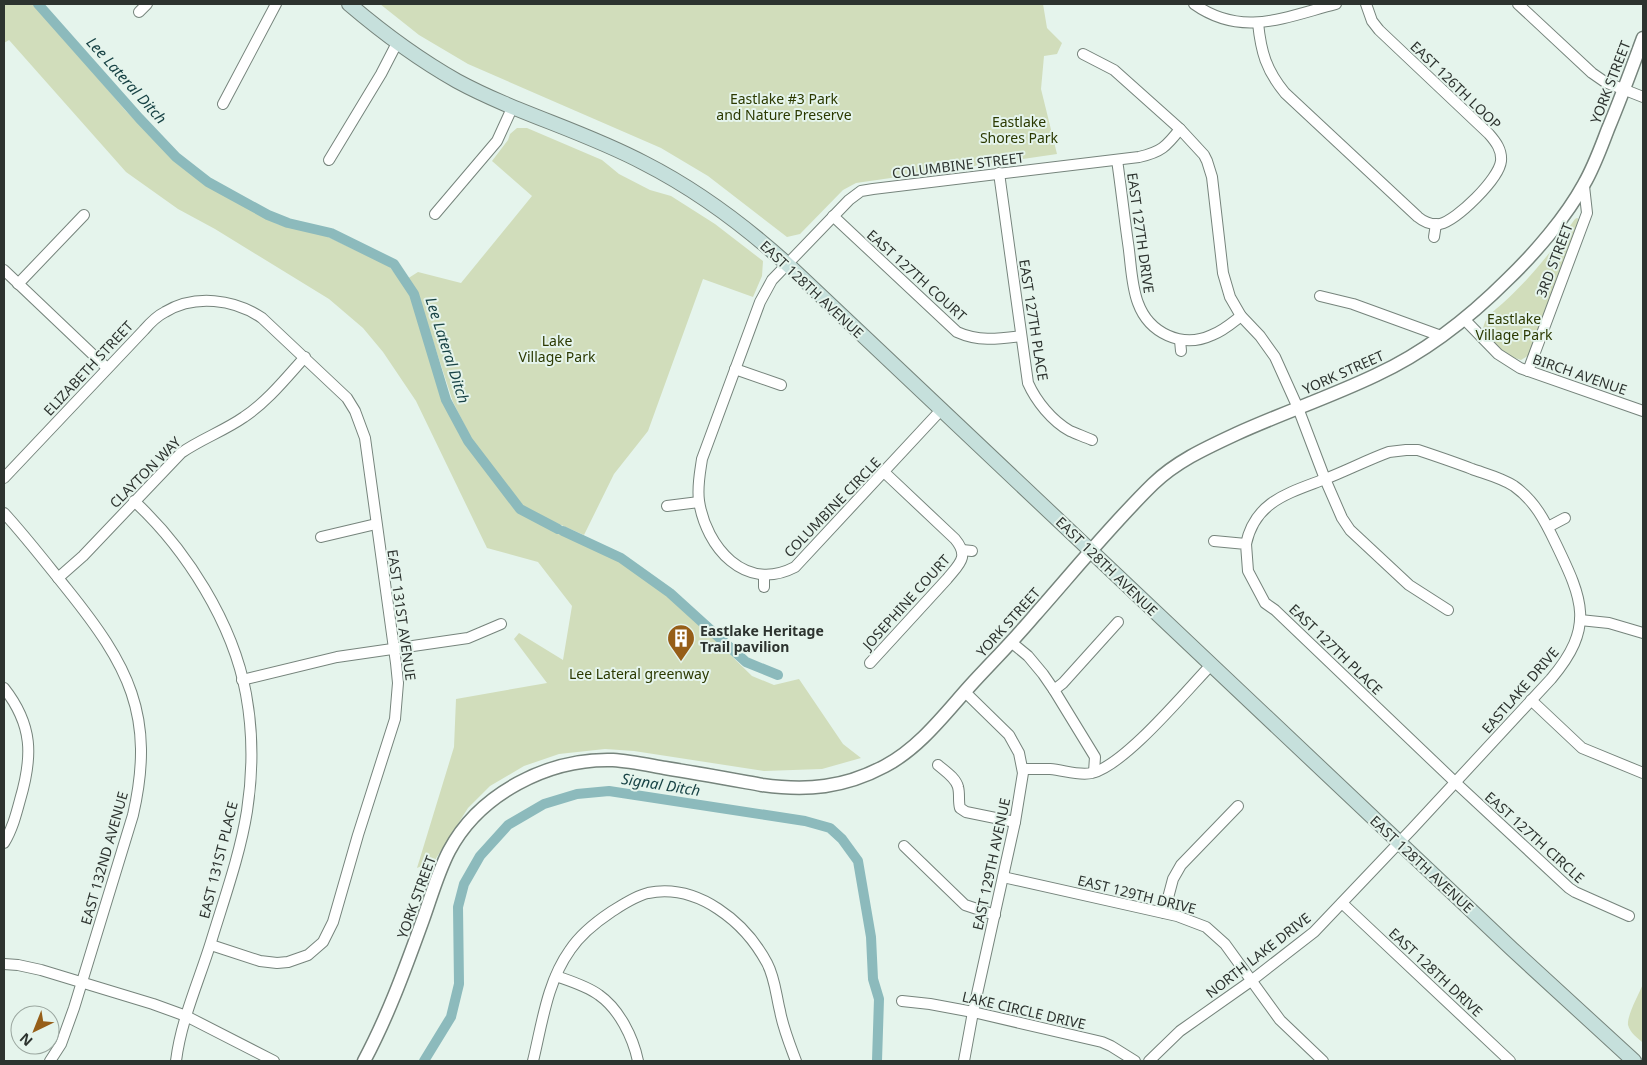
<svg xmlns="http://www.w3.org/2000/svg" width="1647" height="1065" viewBox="0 0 1647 1065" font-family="'Noto Sans',sans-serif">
  <rect width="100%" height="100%" fill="#e5f4ec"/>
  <!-- green -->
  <g fill="#d1ddbb">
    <polygon points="4,4 35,4 125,110 180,166 217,189 277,224 326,236 389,266 412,295 437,381 459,434 515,510 615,559 672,598 752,676 774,685 799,679 843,744 861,758 822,769 764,771 634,751 605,749 559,754 524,766 490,786 468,808 435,860 417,868 454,747 456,699 547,683 514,639 519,633 563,660 572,606 538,562 487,548 416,401 383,352 363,328 329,299 215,229 178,209 126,172 9,40 4,43"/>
    <polygon points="380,4 1043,4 1047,28 1062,43 1057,54 1044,56 1041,89 1057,154 856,183 843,190 800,234 787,237 708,176 661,148 468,64 419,35"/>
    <polygon points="517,128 527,128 602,160 619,174 650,190 671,196 715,224 763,261 762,276 753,297 703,279 648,431 614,474 584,535 520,507 473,442 453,402 419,298 407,279 418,272 461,283 532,196 492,161 508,140 510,134"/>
    <path d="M1577 218 1579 219 1529 355 1521 360C1505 356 1493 342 1483 330 1484 317 1494 311 1503 303 1531 278 1553 249 1575 219Z"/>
    <path d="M1643 984V1043C1638 1038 1630 1033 1628 1025 1627 1015 1639 994 1643 984Z"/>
  </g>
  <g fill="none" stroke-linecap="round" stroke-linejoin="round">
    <!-- canal -->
    <g stroke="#8cbabc" stroke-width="10">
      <polyline points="38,4 139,118 176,157 208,182 268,215 288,223 331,233 394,264 414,294 446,400 468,441 520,509 558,529"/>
      <polyline points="563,531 621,558 670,593 746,662 778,675"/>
      <polyline points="424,1061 451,1017 459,984 458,907 464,884 480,856 508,825 544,804 577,794 609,791 805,821 830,828 842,839 858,861 871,937 873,979 879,999 877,1061"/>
    </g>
    <!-- minor casing -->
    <g stroke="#76847c" stroke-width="12">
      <g id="minor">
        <path d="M1194 4C1242 38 1285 17 1336 4"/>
        <polyline points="1518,4 1592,73 1605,82 1643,97"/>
        <polyline points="139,12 147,4"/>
        <path d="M1258 23C1261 52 1266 70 1285 93L1418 217C1424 222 1432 225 1440 224 1457 220 1499 179 1501 161 1502 150 1496 142 1489 134L1379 30 1372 21 1366 4"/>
        <polyline points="1083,54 1114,70 1180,129 1204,155 1207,161 1212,177 1223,273 1230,297 1241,316 1260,336 1275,357 1298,408 1325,479 1342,518 1350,530 1409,585 1448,610"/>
        <polyline points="223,104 276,4"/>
        <polyline points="329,160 381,74 397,43"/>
        <path d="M1117 160C1121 187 1124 215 1128 243 1131 262 1131 285 1138 303 1149 333 1182 349 1212 335 1223 331 1232 323 1241 316"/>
        <path d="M999 173 1028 383C1036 401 1052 421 1070 431 1077 434 1085 437 1092 440"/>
        <polyline points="435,214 497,141 513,106"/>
        <path d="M833 216 957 332C979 342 998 339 1021 336"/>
        <polyline points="1434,237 1436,224"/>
        <polyline points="4,270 107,368"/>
        <polyline points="18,284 84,215"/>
        <polyline points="1320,296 1353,304 1441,336"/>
        <polyline points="1465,320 1498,354 1520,368 1643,411"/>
        <polyline points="1180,340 1181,351"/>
        <polyline points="735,369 781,385"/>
        <polyline points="1528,371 1587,213 1584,186"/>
        <path d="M941 410 795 567C745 593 706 547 699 501 697 486 700 473 702 459L760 302 772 280 849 200 861 191 873 189 1139 157C1161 152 1166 147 1180 129"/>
        <path d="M4 478 144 330C150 323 157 316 165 312 195 294 234 299 262 318L347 398 355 411 365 438 396 663 398 683 395 719 358 835 333 922 323 942 308 955 288 962 277 963 260 961 211 945"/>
        <path d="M134 501C186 549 233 623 246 694 253 732 253 772 247 811 240 855 224 899 211 942 199 981 181 1020 176 1061"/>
        <polyline points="667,506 699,502"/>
        <path d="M4 513C26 537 46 563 67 589 128 665 156 715 133 815L74 1008 61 1044 50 1061"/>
        <polyline points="1548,527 1565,518"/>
        <polyline points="321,537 376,524"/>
        <polyline points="1214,541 1246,544 1248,571 1265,603 1275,610 1456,783 1569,888 1575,892 1629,916"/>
        <polyline points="962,550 972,551"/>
        <path d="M58 578 83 556 181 453C201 439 224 431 244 417 268 401 286 378 305 357"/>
        <polyline points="764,587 764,575"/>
        <polyline points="1580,620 1609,623 1643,633"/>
        <polyline points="1011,642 1028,656 1043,674 1054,690 1095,757 1094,772"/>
        <path d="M870 663 947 579C959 564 970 557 955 539L884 472"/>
        <polyline points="242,680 337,657 468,638 501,624"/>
        <path d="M4 688C33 725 33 756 20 800 16 815 12 830 4 843"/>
        <polyline points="1054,690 1063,683 1118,622"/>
        <polyline points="1531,700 1582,748 1643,773"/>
        <path d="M938 765C945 771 956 778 958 787 960 794 958 801 960 808L966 812 1015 822"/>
        <path d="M1023 769C1032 769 1041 769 1050 769 1064 770 1078 776 1092 773 1125 765 1186 691 1211 665"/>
        <polyline points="904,846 965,905 995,915"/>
        <polyline points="1003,877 1177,916 1206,927 1225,944 1280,1020 1323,1061"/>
        <polyline points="1342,903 1510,1061"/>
        <polyline points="1164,913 1173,879 1181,865 1238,806"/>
        <polyline points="4,964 18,965 41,970 153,1004 186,1016 274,1061"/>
        <path d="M556 976C570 981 587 986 599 995 619 1009 633 1037 638 1061"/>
        <polyline points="902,1001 930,1004 973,1012 1102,1042 1111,1046 1135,1061"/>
        <path d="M533 1061C542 1024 547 982 570 950 580 935 596 922 611 912 622 905 635 896 648 893 698 883 745 922 767 963 775 978 776 995 780 1011 783 1028 790 1045 796 1061"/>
        <polyline points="964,1061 973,1012 1015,822 1023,773 1019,753 1009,735 965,692"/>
        <path d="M1149 1061 1180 1031 1251 981 1314 932 1412 829 1551 679C1595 627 1583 600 1556 544 1545 521 1535 501 1514 486 1502 478 1486 474 1472 469 1454 462 1436 456 1418 450H1406L1389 452C1367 460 1346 471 1325 479 1289 493 1255 501 1246 544"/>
      </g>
    </g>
    <!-- tertiary casing -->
    <g stroke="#76847c" stroke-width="15">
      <path id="tertiary" d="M364 1061C387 1018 404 972 421 925 430 901 437 874 449 851 479 794 548 758 613 760 630 761 648 765 665 768 697 773 729 779 762 785 807 791 844 788 885 766 919 748 944 715 969 687 991 663 1014 640 1035 615 1074 571 1111 525 1153 484 1177 461 1206 448 1236 434 1282 413 1330 397 1376 375 1426 352 1469 318 1508 279 1535 253 1566 217 1584 184 1594 167 1601 147 1608 129 1621 98 1632 68 1643 38"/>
    </g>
    <!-- secondary casing -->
    <g stroke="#76847c" stroke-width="16">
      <path id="secondary" d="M349 4C383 33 418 59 457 81 516 113 584 131 644 163 701 192 753 232 800 276L1512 949 1634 1061"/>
    </g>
    <!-- minor -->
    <use href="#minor" stroke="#fff" stroke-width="10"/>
    <!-- tertiary -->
    <use href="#tertiary" stroke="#fff" stroke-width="12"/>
    <!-- secondary -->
    <use href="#secondary" stroke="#c6e0dc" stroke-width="14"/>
  </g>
  <!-- icons -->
  <defs>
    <g id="building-pin" transform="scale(1.4375)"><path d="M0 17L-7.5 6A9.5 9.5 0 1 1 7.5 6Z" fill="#965e18" stroke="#e5f4ec"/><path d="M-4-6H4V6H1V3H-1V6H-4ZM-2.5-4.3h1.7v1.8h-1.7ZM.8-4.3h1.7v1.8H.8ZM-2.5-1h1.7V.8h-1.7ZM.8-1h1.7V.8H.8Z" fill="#fff"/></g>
  </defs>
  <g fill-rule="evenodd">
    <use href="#building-pin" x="681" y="638"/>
  </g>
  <g text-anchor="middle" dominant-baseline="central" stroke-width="4" stroke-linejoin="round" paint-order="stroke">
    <!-- street labels -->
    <g font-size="14" fill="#2d332f" stroke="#e5f4ec">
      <text transform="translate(1610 82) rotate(-69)">YORK STREET</text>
      <text transform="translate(1456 85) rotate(44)">EAST 126TH LOOP</text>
      <text transform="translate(958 165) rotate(-7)">COLUMBINE STREET</text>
      <text transform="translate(1141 233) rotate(82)">EAST 127TH DRIVE</text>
      <text transform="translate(1554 260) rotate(-69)">3RD STREET</text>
      <text transform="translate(917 275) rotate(42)">EAST 127TH COURT</text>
      <text transform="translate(812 289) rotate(43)">EAST 128TH AVENUE</text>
      <text transform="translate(1034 320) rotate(81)">EAST 127TH PLACE</text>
      <text transform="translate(88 368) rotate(-47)">ELIZABETH STREET</text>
      <text transform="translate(1343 372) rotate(-24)">YORK STREET</text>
      <text transform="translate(1580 374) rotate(19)">BIRCH AVENUE</text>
      <text transform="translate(145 472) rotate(-45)">CLAYTON WAY</text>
      <text transform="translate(832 507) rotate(-46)">COLUMBINE CIRCLE</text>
      <text transform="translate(1107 566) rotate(44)">EAST 128TH AVENUE</text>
      <text transform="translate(906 602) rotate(-48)">JOSEPHINE COURT</text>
      <text transform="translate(402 615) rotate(82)">EAST 131ST AVENUE</text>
      <text transform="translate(1008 622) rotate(-48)">YORK STREET</text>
      <text transform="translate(1336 649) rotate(44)">EAST 127TH PLACE</text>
      <text transform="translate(1520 690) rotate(-49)">EASTLAKE DRIVE</text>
      <text transform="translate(1535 837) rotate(42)">EAST 127TH CIRCLE</text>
      <text transform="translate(104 858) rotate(-74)">EAST 132ND AVENUE</text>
      <text transform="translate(218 860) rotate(-76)">EAST 131ST PLACE</text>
      <text transform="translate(991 864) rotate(-78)">EAST 129TH AVENUE</text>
      <text transform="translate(1422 864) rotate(43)">EAST 128TH AVENUE</text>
      <text transform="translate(1137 894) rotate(14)">EAST 129TH DRIVE</text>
      <text transform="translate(416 897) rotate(-70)">YORK STREET</text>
      <text transform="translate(1258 955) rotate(-38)">NORTH LAKE DRIVE</text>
      <text transform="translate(1436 972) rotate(43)">EAST 128TH DRIVE</text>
      <text transform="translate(1024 1010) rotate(13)">LAKE CIRCLE DRIVE</text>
    </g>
    <!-- park labels -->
    <g font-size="14" fill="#2b3900" stroke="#e5f4ec">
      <text x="784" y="98">Eastlake #3 Park<tspan x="784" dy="16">and Nature Preserve</tspan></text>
      <text x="1019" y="121">Eastlake<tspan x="1019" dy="16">Shores Park</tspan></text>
      <text x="1514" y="318">Eastlake<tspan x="1514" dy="16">Village Park</tspan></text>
      <text x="557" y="340">Lake<tspan x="557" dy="16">Village Park</tspan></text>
      <text x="639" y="673">Lee Lateral greenway</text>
    </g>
    <!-- poi labels -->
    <g font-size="14" font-weight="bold" fill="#2d332f" stroke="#e5f4ec" text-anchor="start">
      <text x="700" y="630">Eastlake Heritage<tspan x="700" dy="16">Trail pavilion</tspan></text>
    </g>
    <!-- water labels -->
    <g font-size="15" font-style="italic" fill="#184345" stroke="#e5f4ec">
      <text transform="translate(127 80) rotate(48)">Lee Lateral Ditch</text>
      <text transform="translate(448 350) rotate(72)">Lee Lateral Ditch</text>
      <text transform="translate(661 784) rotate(9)">Signal Ditch</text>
    </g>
  </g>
  <!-- border -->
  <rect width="1647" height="1065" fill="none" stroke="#2d332f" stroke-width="10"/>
  <!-- north arrow -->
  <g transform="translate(35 1030) rotate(223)"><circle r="24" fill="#e5f4ec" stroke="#9ba7a0"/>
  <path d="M0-4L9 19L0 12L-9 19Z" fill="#965e18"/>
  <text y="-8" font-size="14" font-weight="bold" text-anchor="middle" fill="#2d332f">N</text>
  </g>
</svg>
